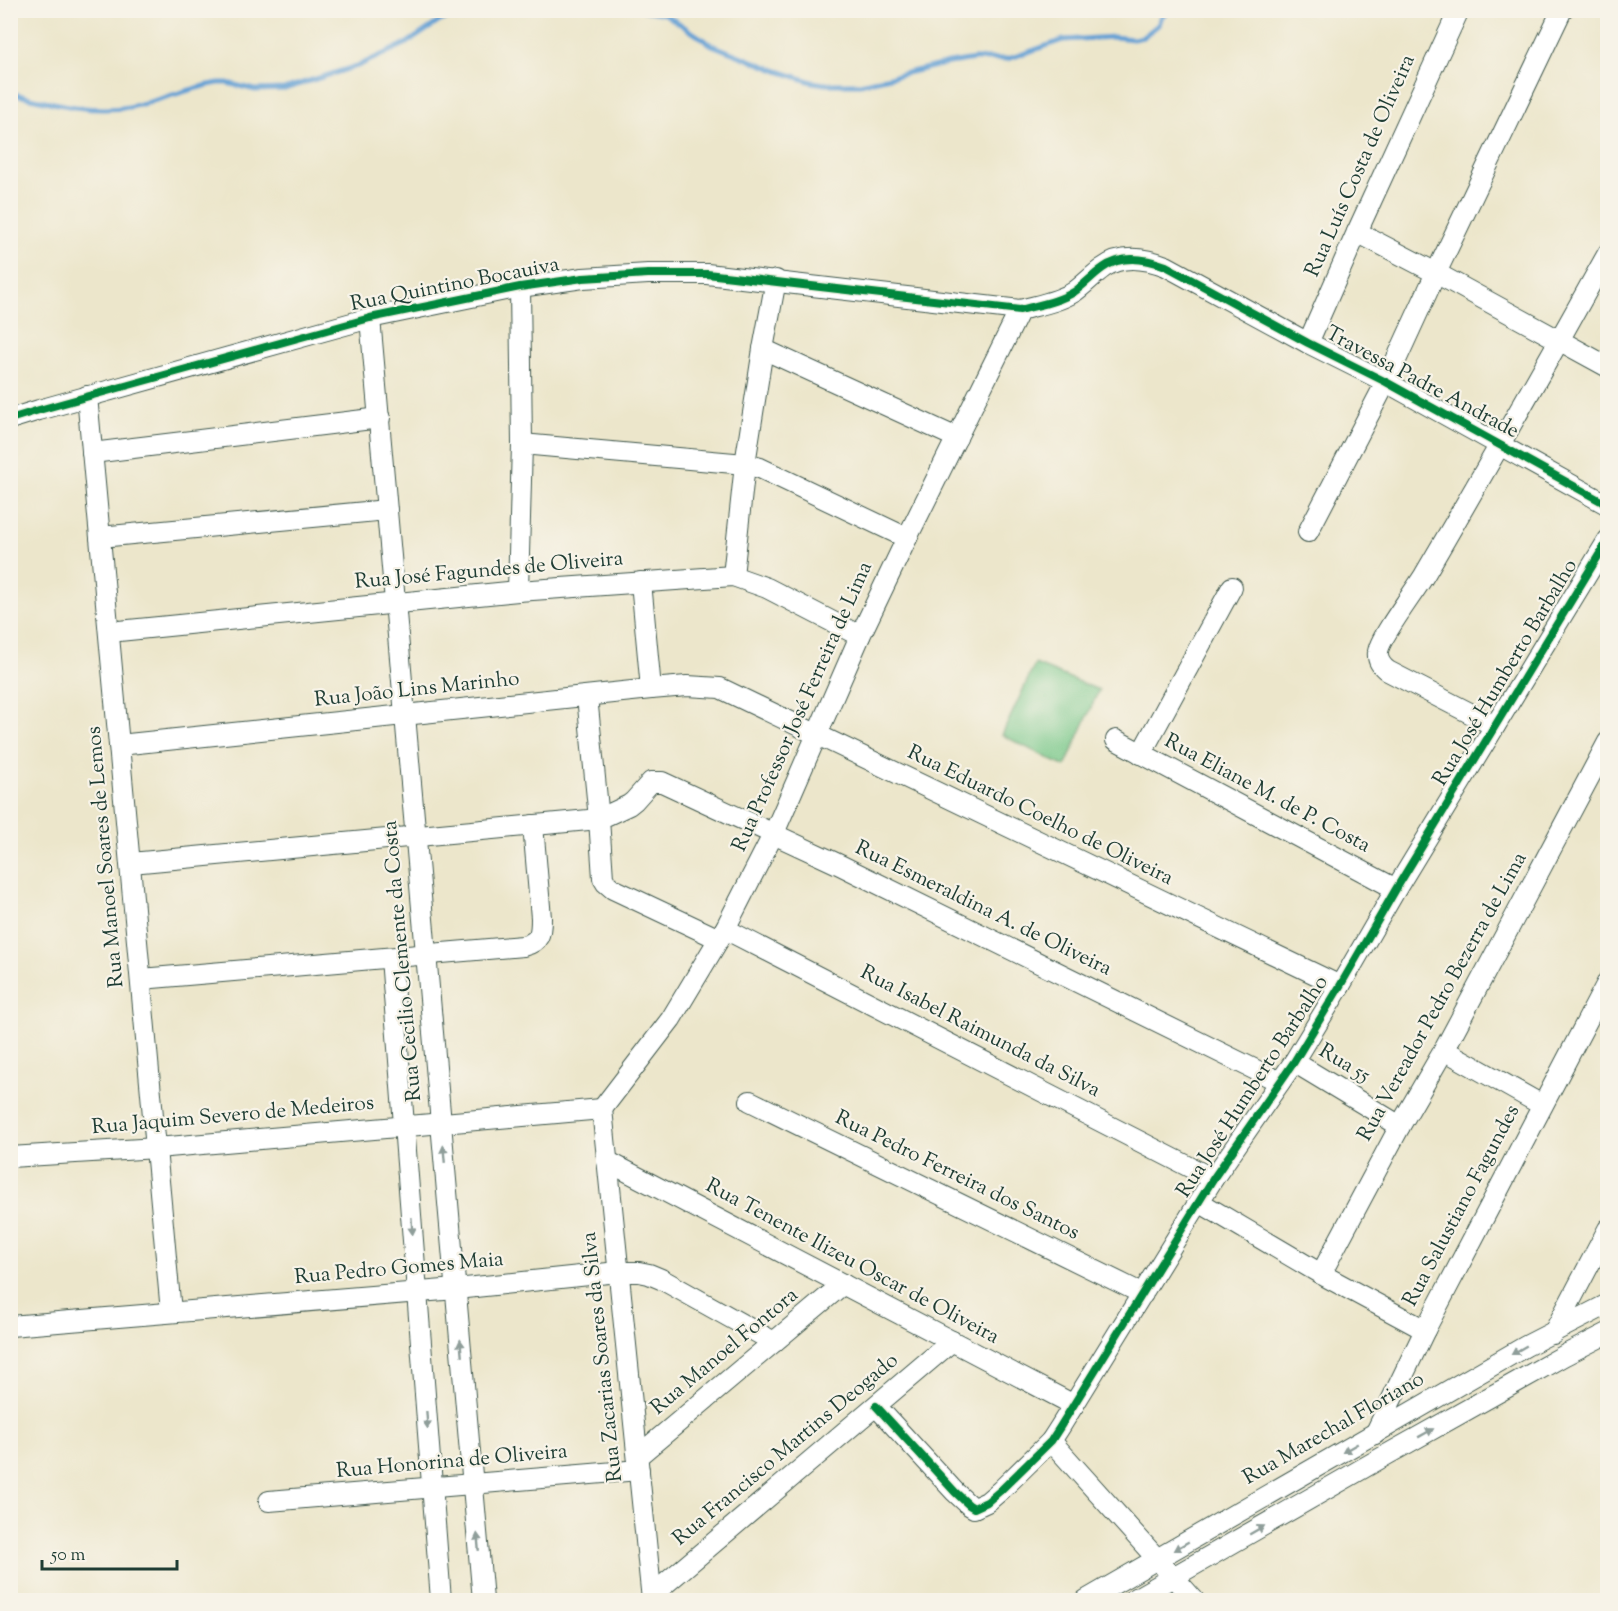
<svg xmlns="http://www.w3.org/2000/svg" width="1618" height="1611" viewBox="0 0 1618 1611" font-family="'Sorts Mill Goudy',serif">
  <rect width="100%" height="100%" fill="#f7f3e8"/>
  <filter id="ink" filterUnits="userSpaceOnUse"><feTurbulence type="fractalNoise" baseFrequency=".0167" numOctaves="2"/><feDisplacementMap in="SourceGraphic" scale="12" xChannelSelector="R" yChannelSelector="G"/><feConvolveMatrix kernelMatrix="1 2 1 2 8 2 1 2 1" color-interpolation-filters="sRGB"/></filter>
  <filter id="wash" filterUnits="userSpaceOnUse"><feTurbulence type="fractalNoise" baseFrequency=".008" numOctaves="4" result="noise"/><feDisplacementMap in="SourceGraphic" scale="24" xChannelSelector="R" yChannelSelector="G"/><feGaussianBlur stdDeviation="1.35" result="paint"/><feColorMatrix in="noise" values="0 0 0 0 0 0 0 0 0 0 0 0 0 0 0 0 0 1.4 0 .05"/><feComposite in="paint" operator="in"/></filter>
  <g filter="url(#wash)">
    <rect width="100%" height="100%" fill="#ece6cb"/>
    <!-- green -->
    <polygon fill="#77c788" stroke="#4b825e" stroke-width="1.5" points="1035,664 1099,690 1065,767 1002,735"/>
    <g fill="none" stroke-linecap="round" stroke-linejoin="round">
      <!-- stream -->
      <g stroke="#64a0d4" stroke-width="5">
        <polyline points="644,10 665,14 712,45 778,71 812,82 825,84 860,84 949,63 975,59 1008,59 1063,40 1114,37 1133,39 1143,37 1158,25 1162,16 1169,10"/>
        <path d="M10 93C48 102 90 114 129 107 160 101 188 88 219 83H227L255 90 284 89 360 65 407 43 440 21 466 10"/>
      </g>
    </g>
  </g>
  <g filter="url(#ink)">
    <g fill="none" stroke-linecap="round" stroke-linejoin="round">
      <!-- minor casing -->
      <g stroke="#3e564b" stroke-width="22">
        <g id="minor">
          <polyline points="1357,232 1436,273 1608,367"/>
          <polyline points="370,318 483,1600"/>
          <polyline points="1308,343 1357,232 1459,10"/>
          <polyline points="763,349 957,438"/>
          <polyline points="87,396 171,1312"/>
          <path d="M10 419 39 410 370 318 520 287 583 278 648 274H707L1020 310C1038 305 1058 302 1074 292 1084 285 1093 275 1103 268 1122 254 1145 258 1166 266L1308 343 1386 382 1608 505"/>
          <polyline points="522,444 745,464 760,468 907,538"/>
          <polyline points="92,453 380,418"/>
          <polyline points="1308,532 1386,382 1436,273 1562,10"/>
          <polyline points="100,537 387,510"/>
          <polyline points="733,576 745,464 763,349 776,280"/>
          <polyline points="641,582 651,689"/>
          <polyline points="518,591 522,444 520,287"/>
          <polyline points="109,632 518,591 733,576 767,588 860,636"/>
          <path d="M1495 726 1388 671C1381 666 1377 660 1378 652 1379 638 1416 590 1425 574 1487 468 1548 361 1608 253"/>
          <polyline points="1116,740 1396,889"/>
          <polyline points="119,745 651,689 687,686 720,688 1340,986"/>
          <polyline points="1141,754 1232,587"/>
          <polyline points="131,863 599,819 587,696"/>
          <polyline points="725,929 1213,1179"/>
          <polyline points="719,939 613,889 606,883 603,878 599,819 629,805 634,801 651,782 662,782 840,865 1280,1082"/>
          <polyline points="391,958 441,1600"/>
          <path d="M141 979 523 946C540 942 541 934 541 918L533 825"/>
          <polyline points="1444,1050 1542,1105"/>
          <polyline points="1294,1062 1400,1126"/>
          <polyline points="750,1101 1143,1294"/>
          <polyline points="602,1109 671,1019 725,929 774,833 860,636 907,538 1020,310"/>
          <polyline points="602,1109 652,1600"/>
          <polyline points="10,1157 157,1148 602,1109"/>
          <polyline points="607,1161 1074,1405"/>
          <polyline points="1199,1202 1321,1274 1425,1330"/>
          <polyline points="1321,1274 1400,1126 1444,1050 1608,742"/>
          <polyline points="10,1326 456,1289 618,1272 639,1272 649,1274 661,1279 774,1342"/>
          <polyline points="1553,1334 1608,1229"/>
          <polyline points="876,1406 955,1492 969,1505 974,1508 987,1502 1001,1490 1051,1441 1060,1427 1213,1179 1294,1062 1340,986 1396,889 1608,540"/>
          <polyline points="1375,1434 1425,1330 1608,981"/>
          <polyline points="1051,1441 1194,1600"/>
          <polyline points="638,1456 843,1284"/>
          <polyline points="269,1501 639,1470"/>
          <polyline points="652,1595 952,1341"/>
          <polyline points="1086,1600 1526,1346 1608,1304"/>
          <polyline points="1133,1600 1388,1454 1565,1355 1608,1333"/>
        </g>
      </g>
      <!-- minor -->
      <use href="#minor" stroke="#fff" stroke-width="20"/>
      <!-- cycleway casing -->
      <g stroke="#f7f3e8" stroke-width="11">
        <g id="cycleway">
          <path d="M10 419 39 410 370 318 520 287 583 278 648 274H707L1020 310C1038 305 1058 302 1074 292 1084 285 1093 275 1103 268 1122 254 1145 258 1166 266L1308 343 1386 382 1608 505"/>
          <polyline points="876,1406 955,1492 969,1505 974,1508 987,1502 1001,1490 1051,1441 1060,1427 1213,1179 1294,1062 1340,986 1396,889 1608,540"/>
        </g>
      </g>
      <!-- cycleway -->
      <use href="#cycleway" stroke="#00873e" stroke-width="8"/>
    </g>
    <!-- one-way arrows -->
    <defs><path id="oneway-solid" d="M-6-.8H1V-3.2L6.5 0L1 3.2V.8H-6Z" transform="scale(1.5)"/></defs>
    <g fill="#8f9e9a">
      <use href="#oneway-solid" transform="translate(444 1154) rotate(-95)"/>
      <use href="#oneway-solid" transform="translate(412 1226) rotate(86)"/>
      <use href="#oneway-solid" transform="translate(461 1348) rotate(-95)"/>
      <use href="#oneway-solid" transform="translate(1519 1350) rotate(150)"/>
      <use href="#oneway-solid" transform="translate(427 1420) rotate(86)"/>
      <use href="#oneway-solid" transform="translate(1426 1433) rotate(-29)"/>
      <use href="#oneway-solid" transform="translate(1350 1448) rotate(150)"/>
      <use href="#oneway-solid" transform="translate(1257 1530) rotate(-30)"/>
      <use href="#oneway-solid" transform="translate(478 1542) rotate(-95)"/>
      <use href="#oneway-solid" transform="translate(1181 1546) rotate(150)"/>
    </g>
  </g>
  <g text-anchor="middle" dominant-baseline="central" stroke-width="4.5" stroke-linejoin="round" paint-order="stroke">
    <!-- street labels -->
    <g font-size="21" fill="#1f3d34" stroke="#f7f3e8">
      <text transform="translate(1361 166) rotate(-66)">Rua Luís Costa de Oliveira</text>
      <text transform="translate(455 285) rotate(-11)">Rua Quintino Bocauiva</text>
      <text transform="translate(1422 383) rotate(28)">Travessa Padre Andrade</text>
      <text transform="translate(489 571) rotate(-5)">Rua José Fagundes de Oliveira</text>
      <text transform="translate(1506 673) rotate(-59)">Rua José Humberto Barbalho</text>
      <text transform="translate(417 690) rotate(-6)">Rua João Lins Marinho</text>
      <text transform="translate(803 707) rotate(-66)">Rua Professor José Ferreira de Lima</text>
      <text transform="translate(1267 794) rotate(28)">Rua Eliane M. de P. Costa</text>
      <text transform="translate(1040 816) rotate(26)">Rua Eduardo Coelho de Oliveira</text>
      <text transform="translate(106 857) rotate(-95)">Rua Manoel Soares de Lemos</text>
      <text transform="translate(983 909) rotate(26)">Rua Esmeraldina A. de Oliveira</text>
      <text transform="translate(403 961) rotate(-95)">Rua Cecilio Clemente da Costa</text>
      <text transform="translate(1443 997) rotate(-61)">Rua Vereador Pedro Bezerra de Lima</text>
      <text transform="translate(980 1032) rotate(27)">Rua Isabel Raimunda da Silva</text>
      <text transform="translate(1344 1064) rotate(31)">Rua 55</text>
      <text transform="translate(1253 1087) rotate(-57)">Rua José Humberto Barbalho</text>
      <text transform="translate(233 1116) rotate(-5)">Rua Jaquim Severo de Medeiros</text>
      <text transform="translate(957 1176) rotate(26)">Rua Pedro Ferreira dos Santos</text>
      <text transform="translate(1462 1206) rotate(-62)">Rua Salustiano Fagundes</text>
      <text transform="translate(852 1262) rotate(28)">Rua Tenente Ilizeu Oscar de Oliveira</text>
      <text transform="translate(399 1269) rotate(-5)">Rua Pedro Gomes Maia</text>
      <text transform="translate(725 1352) rotate(-40)">Rua Manoel Fontora</text>
      <text transform="translate(603 1357) rotate(-96)">Rua Zacarias Soares da Silva</text>
      <text transform="translate(1334 1429) rotate(-30)">Rua Marechal Floriano</text>
      <text transform="translate(786 1450) rotate(-40)">Rua Francisco Martins Deogado</text>
      <text transform="translate(452 1462) rotate(-5)">Rua Honorina de Oliveira</text>
    </g>
  </g>
  <!-- margin -->
  <rect width="1618" height="1611" fill="none" stroke="#f7f3e8" stroke-width="36"/>
  <!-- scale -->
  <path d="M42 1560v9h135v-9" fill="none" stroke="#1f3d34" stroke-width="3"/>
  <text x="51" y="1560" font-size="18" fill="#1f3d34" stroke="#f7f3e8" stroke-width="4.5" paint-order="stroke">50 m</text>
</svg>
